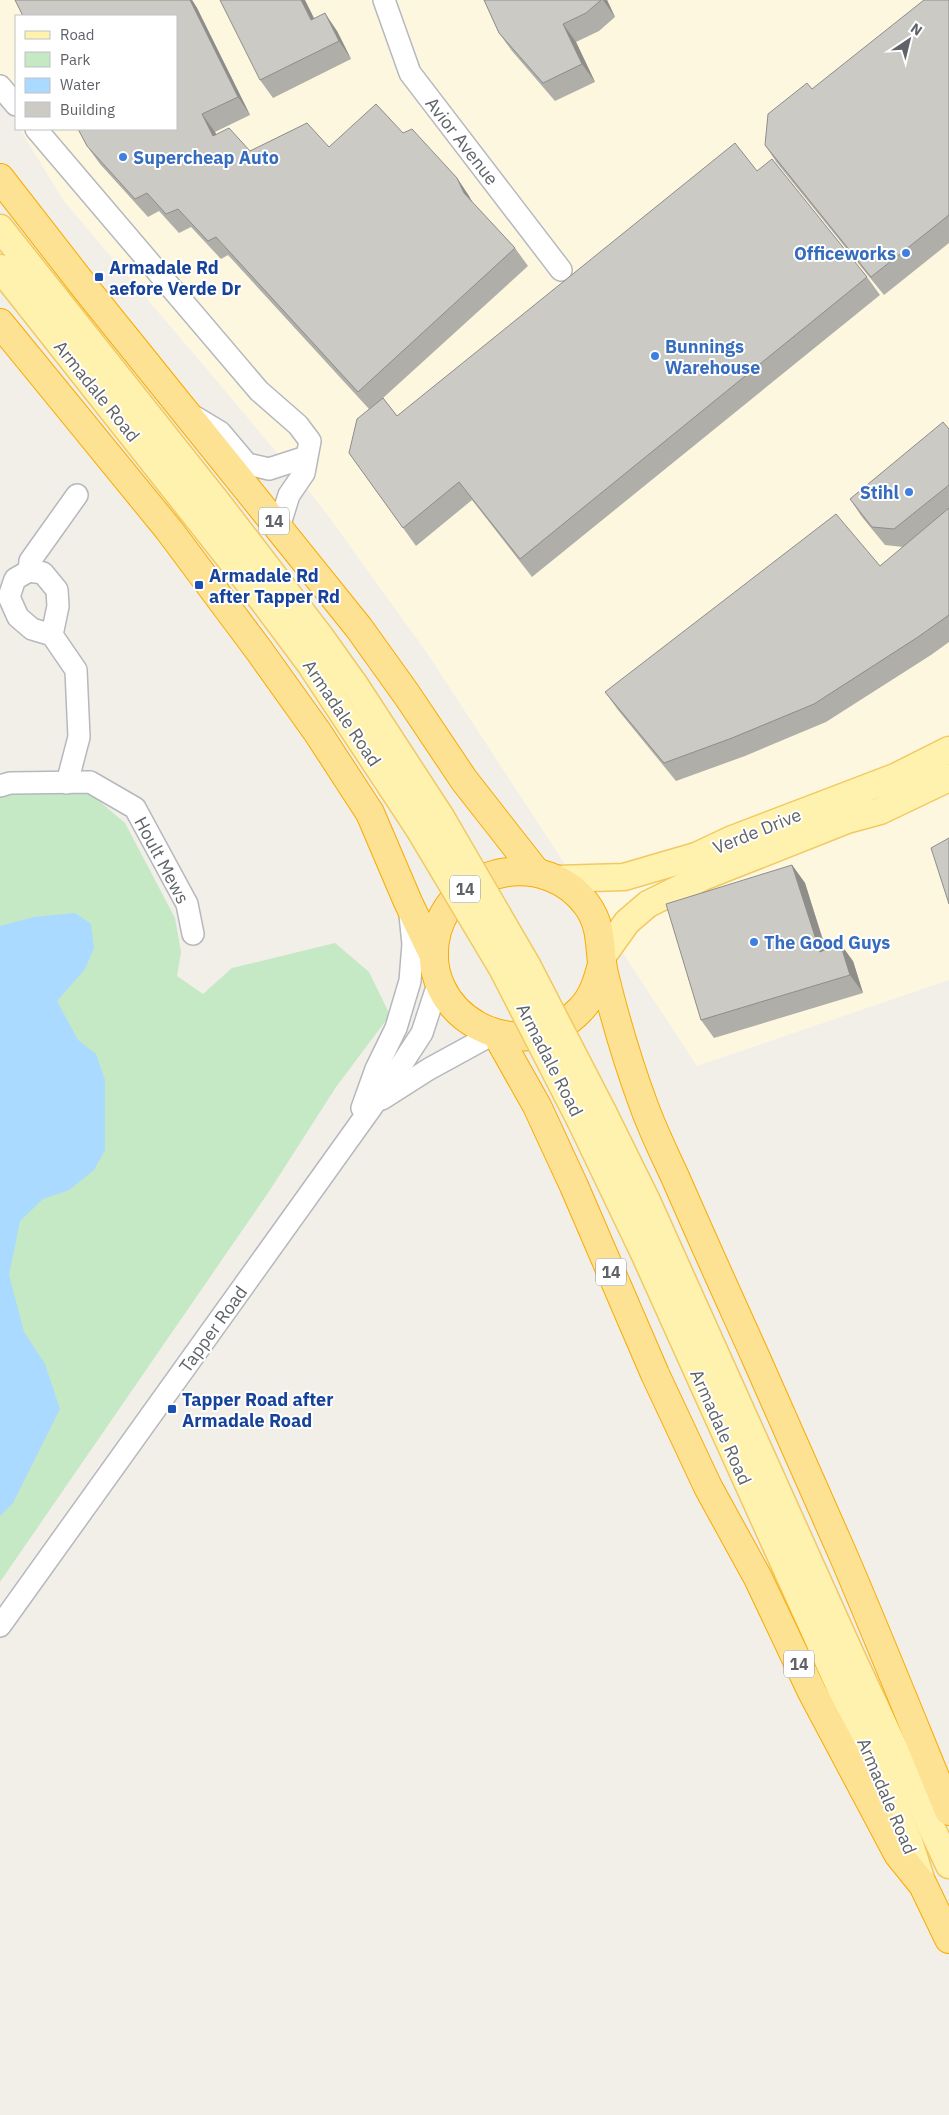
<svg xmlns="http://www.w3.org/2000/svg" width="949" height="2115" viewBox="0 0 949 2115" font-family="'IBM Plex Sans',sans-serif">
  <rect width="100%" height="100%" fill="#f1efe8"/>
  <!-- commercial -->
  <polygon fill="#fef7e0" points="0,0 949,0 949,980 697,1066 425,650 321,506 222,387 63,200 20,129 176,129 176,16 16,16 16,122 0,95"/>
  <!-- green -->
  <polygon fill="#c5e8c5" points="51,788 92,795 125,823 175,918 181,952 177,976 203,994 232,968 335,943 369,972 390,1015 336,1087 270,1190 0,1582 0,795"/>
  <!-- water -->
  <polygon fill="#aadaff" points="75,913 91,924 94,948 85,969 57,1001 78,1040 96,1054 105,1080 105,1150 94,1170 69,1190 43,1199 20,1221 9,1275 24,1332 45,1364 60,1409 13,1503 0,1516 0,926 34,917"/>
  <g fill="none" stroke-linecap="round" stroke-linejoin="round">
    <!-- minor casing -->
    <g stroke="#b5b8bc" stroke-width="24">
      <g id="minor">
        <polyline points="384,0 410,73 561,270"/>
        <polyline points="0,86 16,105"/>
        <polyline points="36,129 259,391 298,425 310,441 304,473 289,495 279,527"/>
        <polyline points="195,417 220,432 247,464 269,469 306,457"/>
        <polyline points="29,571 30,561 77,495"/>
        <polyline points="52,635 58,606 57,590 43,573 29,571 15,579 9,597 18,617 32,629 52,635 76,670 79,737 67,783"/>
        <polyline points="0,786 10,783 90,782 135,808 187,904 193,934"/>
        <polyline points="382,1099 429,1069 493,1034"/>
        <polyline points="362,1108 376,1069 396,1028 410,981 413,944 410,915"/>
        <polyline points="0,1626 394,1076 422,1033 439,981"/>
      </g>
    </g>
    <!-- major casing -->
    <g stroke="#f2c960" stroke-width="29">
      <g id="major">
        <polyline points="0,228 218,503 320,636 355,685 441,817"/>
        <polyline points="0,268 263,601 310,664 419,829"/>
        <polyline points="556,879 624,877 696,856 730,840 895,777 949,750"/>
        <polyline points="602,957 627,922 648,904 703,877 847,820 880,811 949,778"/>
        <polyline points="603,1112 647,1201 851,1655 949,1865"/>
        <polyline points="581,1122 643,1251 879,1774 909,1841 922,1882"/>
      </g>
    </g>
    <!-- highway casing -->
    <g stroke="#f9ab00" stroke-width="30">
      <g id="highway">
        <polyline points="0,178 87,290 359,628 407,695 464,780 536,872"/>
        <polyline points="0,323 169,530 258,649 318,733 370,813 408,902 434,956"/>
        <path d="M602 964C598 980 593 997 581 1009 522 1073 414 1016 437 931 456 865 547 850 587 905 604 929 598 948 604 974 615 1019 628 1063 644 1106 653 1131 665 1155 676 1179 702 1239 729 1298 756 1358 785 1424 815 1490 844 1557 880 1641 914 1726 949 1811"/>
        <polyline points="497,1035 537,1106 574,1186 655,1374 708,1487 758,1578 812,1692 898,1854 923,1885 949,1939"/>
      </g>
    </g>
    <!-- minor -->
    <use href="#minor" stroke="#fff" stroke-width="21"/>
    <!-- major -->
    <use href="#major" stroke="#fff2af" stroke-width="26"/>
    <!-- highway -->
    <use href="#highway" stroke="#fde293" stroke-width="28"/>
    <!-- major-bridge casing -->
    <g stroke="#f2c960" stroke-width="29" stroke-linecap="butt">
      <g id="major-bridge">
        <polyline points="441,817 527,965 603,1112"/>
        <polyline points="419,829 502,968 581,1122"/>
      </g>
    </g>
    <!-- major-bridge -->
    <use href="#major-bridge" stroke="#fff2af" stroke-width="26"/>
  </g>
  <!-- wall -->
  <g fill="#afaea9">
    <polygon points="15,0 192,0 197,8 250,115 215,132 216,134 250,151 329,147 403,133 457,178 469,196 472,202 515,248 528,266 383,398 397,416 757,171 867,277 880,295 532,577 472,500 416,546 349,453 369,409 228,255 221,259 191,227 179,233 159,211 148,217 100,164 87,146"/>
    <polygon points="484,0 607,0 615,17 599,31 576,42 595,82 555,101 512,51 499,33"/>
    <polygon points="949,0 949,243 884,295 777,163 765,145 812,89"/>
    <polygon points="314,18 337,31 351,59 273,98 260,80"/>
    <polygon points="949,429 949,642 931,655 826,722 745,756 676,781 618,710 605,692 880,566 903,547 885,545 862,517 850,499"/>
    <polygon points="792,865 805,883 826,949 853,961 863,993 714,1038 701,1020"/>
  </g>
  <!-- shaded-wall -->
  <g fill="#8f8d8a">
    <polygon points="190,0 192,0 197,8 250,115 238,97"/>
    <polygon points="301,0 305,0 324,38 311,20"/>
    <polygon points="603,0 607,0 615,17"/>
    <polygon points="325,13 337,31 351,59 339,41"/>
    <polygon points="563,24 576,42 595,82 582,64"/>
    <polygon points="202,114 215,132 226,154 213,136"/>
    <polygon points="457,178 469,196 477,211 464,193"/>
    <polygon points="792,865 805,883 832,970 820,952"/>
    <polygon points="840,943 853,961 863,993 850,975"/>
  </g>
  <!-- building -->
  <g fill="#cccac5" stroke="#8f8d8a">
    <polygon points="15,0 190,0 238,97 202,114 213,136 229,128 250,151 307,123 329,147 376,104 403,133 412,129 457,178 464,193 515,248 358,392 216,237 208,241 178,209 166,214 147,193 135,199 87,146 78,129 176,129 176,16 23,16"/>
    <polygon points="220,0 301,0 311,20 325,13 339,41 260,80"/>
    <polygon points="484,0 601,0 586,13 563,24 582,64 543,83 499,33"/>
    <polygon points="924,0 949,0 949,215 871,277 765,145 768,114 807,83 812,89"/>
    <polygon points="735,143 757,171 772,159 867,277 520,559 459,482 403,528 349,453 357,419 383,398 397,416"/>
    <polygon points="943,422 949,429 949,485 894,529 872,527 850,499"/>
    <polygon points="949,508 949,615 918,637 814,704 732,738 664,763 605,692 836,514 880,566"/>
    <polygon points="949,838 949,904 931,848"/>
    <polygon points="792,865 820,952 840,943 850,975 701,1020 666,904"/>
  </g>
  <!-- markers -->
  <g fill="#3f7fe0" stroke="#fff" stroke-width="2">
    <circle cx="123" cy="157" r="5"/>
    <circle cx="906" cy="253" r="5"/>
    <circle cx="655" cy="356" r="5"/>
    <circle cx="909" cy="492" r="5"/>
    <circle cx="754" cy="942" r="5"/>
  </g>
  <g fill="#1a4fb4" stroke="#fff" stroke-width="2">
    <rect x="94" y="272" width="10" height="10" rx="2.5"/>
    <rect x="194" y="580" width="10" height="10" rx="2.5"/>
    <rect x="167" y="1404" width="10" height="10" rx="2.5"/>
  </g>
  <g text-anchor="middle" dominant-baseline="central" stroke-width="4" stroke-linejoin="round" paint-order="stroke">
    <!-- shield labels -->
    <g fill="#fff" stroke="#8f9295" stroke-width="1">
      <rect x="259" y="507.5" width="30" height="27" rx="4"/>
      <rect x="450" y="875.5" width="30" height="27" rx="4"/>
      <rect x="596" y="1258.5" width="30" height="27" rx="4"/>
      <rect x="784" y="1650.5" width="30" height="27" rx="4"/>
    </g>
    <g font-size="16" font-weight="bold" fill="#5f6368">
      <text x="274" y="521">14</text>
      <text x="465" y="889">14</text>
      <text x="611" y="1272">14</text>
      <text x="799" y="1664">14</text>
    </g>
    <!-- street labels -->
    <g font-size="18" fill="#5f6368" stroke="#fff">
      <text transform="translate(462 141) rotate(52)">Avior Avenue</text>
      <text transform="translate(97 391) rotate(51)">Armadale Road</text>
      <text transform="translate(342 713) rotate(56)">Armadale Road</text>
      <text transform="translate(757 831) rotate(-22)">Verde Drive</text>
      <text transform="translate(162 860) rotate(62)">Hoult Mews</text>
      <text transform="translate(550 1060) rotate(63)">Armadale Road</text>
      <text transform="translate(213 1329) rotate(-54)">Tapper Road</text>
      <text transform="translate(721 1427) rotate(66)">Armadale Road</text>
      <text transform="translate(887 1796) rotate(67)">Armadale Road</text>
    </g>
    <!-- shop labels -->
    <g font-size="18" font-weight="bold" fill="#366cbe" stroke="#fff" text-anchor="start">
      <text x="133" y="157">Supercheap Auto</text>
      <text x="896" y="253" text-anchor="end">Officeworks</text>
      <text x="665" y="346">Bunnings<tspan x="665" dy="21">Warehouse</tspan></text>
      <text x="899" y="492" text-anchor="end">Stihl</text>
      <text x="764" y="942">The Good Guys</text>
    </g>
    <!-- transit labels -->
    <g font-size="18" font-weight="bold" fill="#164399" stroke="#fff" text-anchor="start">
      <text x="109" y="267">Armadale Rd<tspan x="109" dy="21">aefore Verde Dr</tspan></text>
      <text x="209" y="575">Armadale Rd<tspan x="209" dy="21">after Tapper Rd</tspan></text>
      <text x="182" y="1399">Tapper Road after<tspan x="182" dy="21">Armadale Road</tspan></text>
    </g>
  </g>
  <!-- legend -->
  <rect x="15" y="15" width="162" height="115" fill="#ffffff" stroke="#bfc1c3"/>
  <rect x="25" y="31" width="25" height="8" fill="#fff2af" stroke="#bfc1c3"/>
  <text x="60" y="40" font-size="15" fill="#5f6368">Road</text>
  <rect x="25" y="52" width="25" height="15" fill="#c5e8c5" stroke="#bfc1c3"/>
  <text x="60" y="65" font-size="15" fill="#5f6368">Park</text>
  <rect x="25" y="78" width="25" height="15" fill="#aadaff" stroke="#bfc1c3"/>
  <text x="60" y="90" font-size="15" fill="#5f6368">Water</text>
  <rect x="25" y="102" width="25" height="15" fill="#cccac5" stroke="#bfc1c3"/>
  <text x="60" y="115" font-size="15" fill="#5f6368">Building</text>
  <!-- north arrow -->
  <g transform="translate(909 40) rotate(35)" stroke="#ffffff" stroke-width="4" paint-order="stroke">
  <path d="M0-4L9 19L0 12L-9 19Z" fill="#5f6368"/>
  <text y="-8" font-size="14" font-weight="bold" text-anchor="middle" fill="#5f6368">N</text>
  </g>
</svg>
